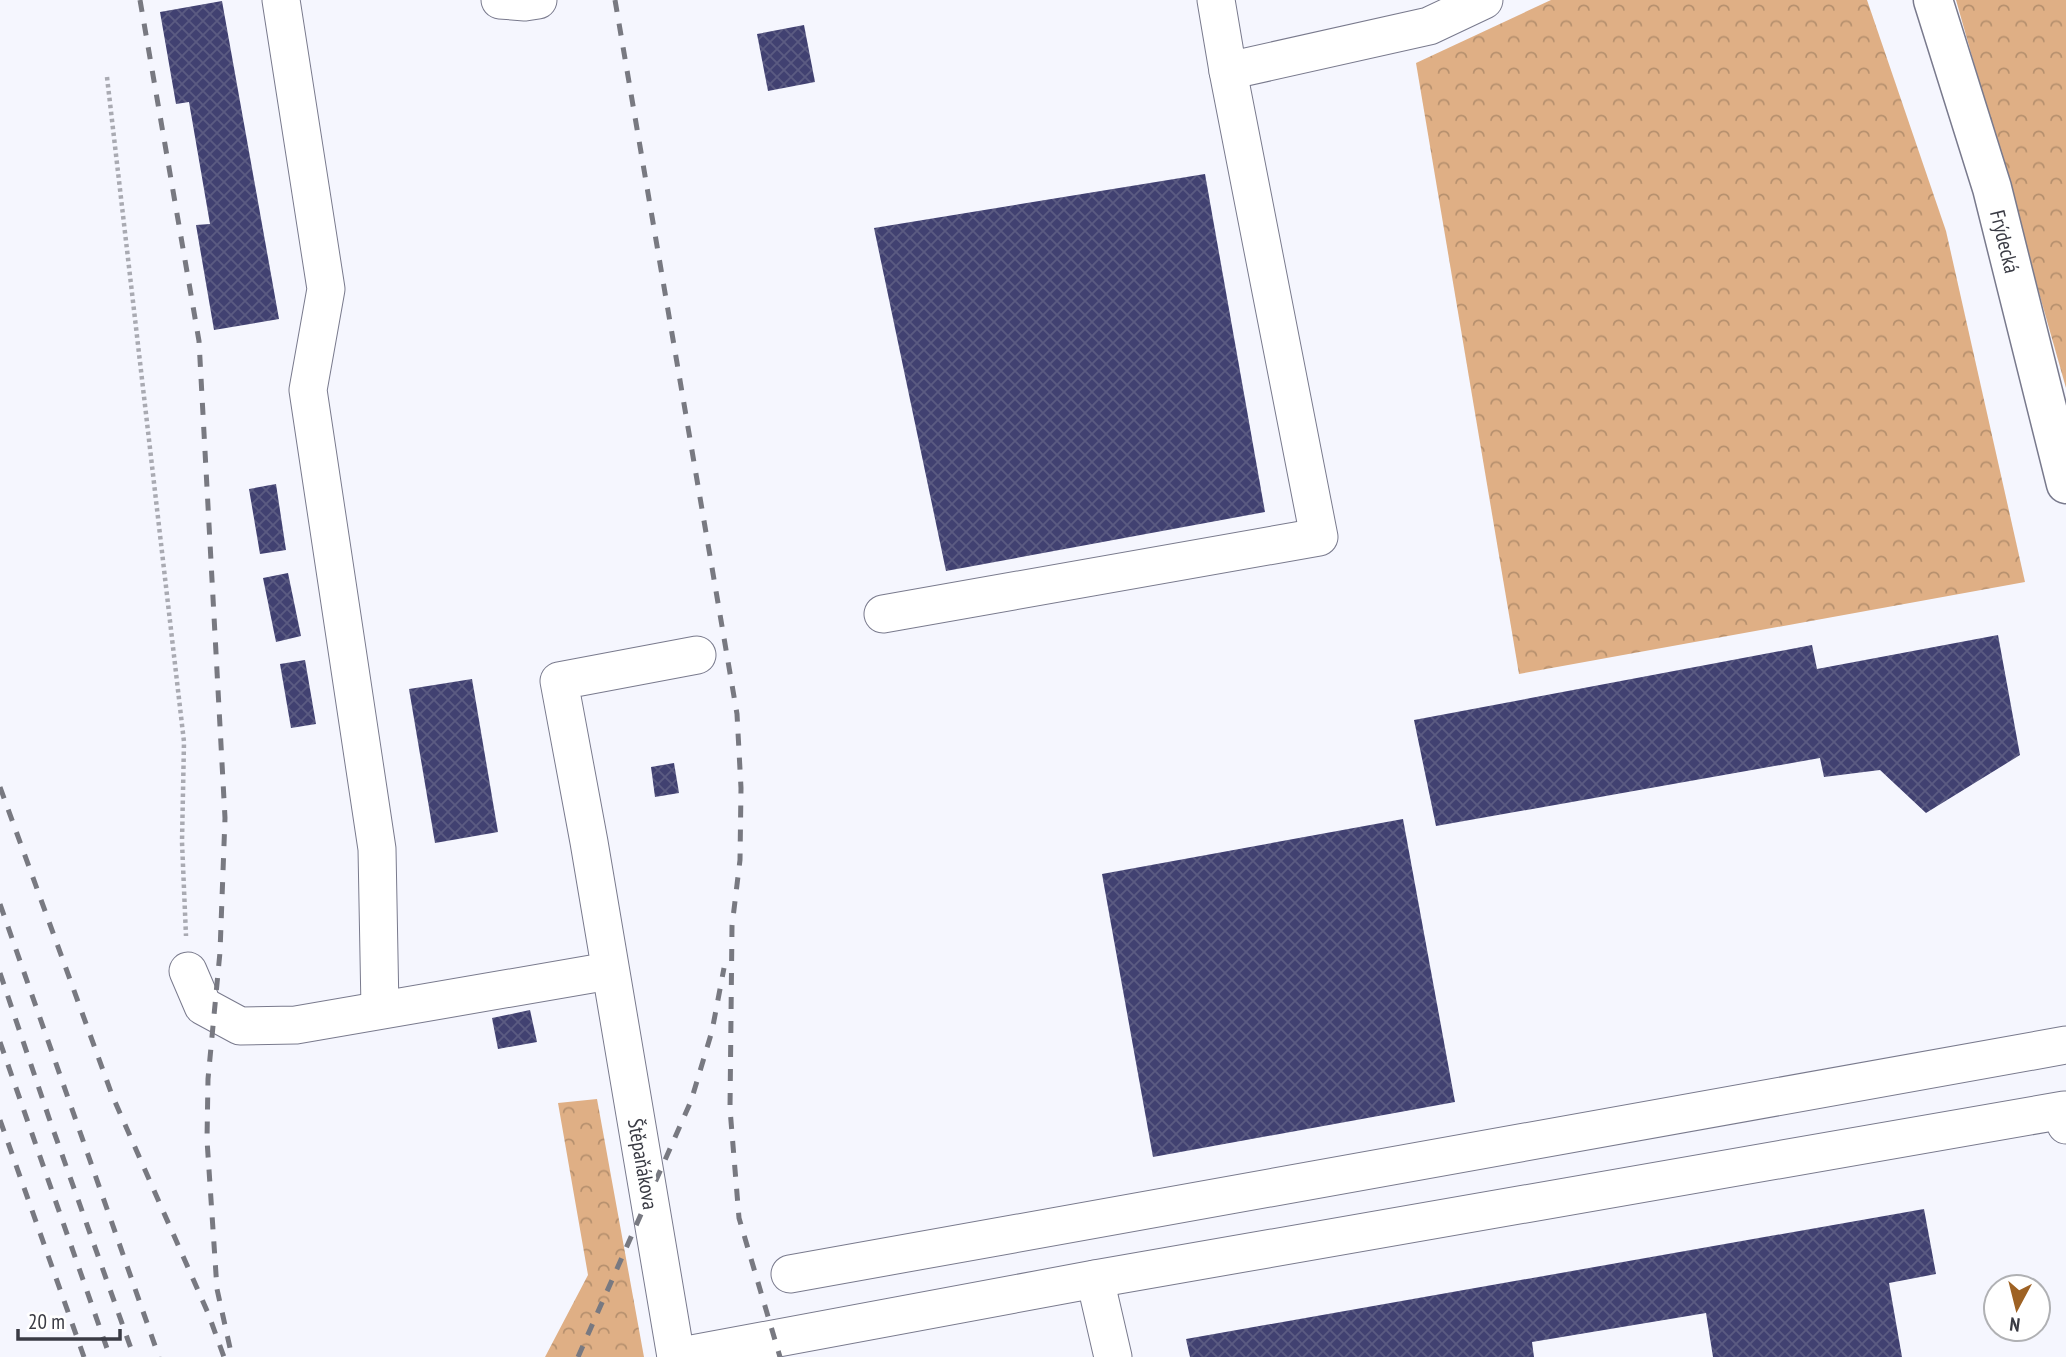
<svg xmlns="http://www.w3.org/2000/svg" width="2066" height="1357" viewBox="0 0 2066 1357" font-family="'PT Sans Narrow',sans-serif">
  <defs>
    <pattern id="forest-crowns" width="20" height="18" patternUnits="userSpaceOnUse" patternTransform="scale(1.75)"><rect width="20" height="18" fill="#dfaf85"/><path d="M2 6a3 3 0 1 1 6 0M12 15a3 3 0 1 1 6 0" fill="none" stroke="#b6906e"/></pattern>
    <pattern id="building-cross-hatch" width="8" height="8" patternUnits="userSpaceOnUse" patternTransform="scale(1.75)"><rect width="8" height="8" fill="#414171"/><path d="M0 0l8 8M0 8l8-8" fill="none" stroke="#5b5b82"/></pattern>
  </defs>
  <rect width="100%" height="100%" fill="#f5f6fe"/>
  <!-- forest -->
  <g fill="url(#forest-crowns)">
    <polygon points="1551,0 1867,0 1946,231 2025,582 1519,674 1416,63"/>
    <polygon points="1956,0 2066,0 2066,388"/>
    <polygon points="597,1099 644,1357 545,1357 588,1275 558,1103"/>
  </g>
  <!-- building -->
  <g fill="url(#building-cross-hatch)">
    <polygon points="222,1 279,319 214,330 196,225 210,224 189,102 176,104 160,12"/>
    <polygon points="804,25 815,82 768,91 757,34"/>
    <polygon points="1205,174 1265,512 946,571 874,228"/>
    <polygon points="276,484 286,550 260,554 249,489"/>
    <polygon points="288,573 301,636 276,642 263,578"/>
    <polygon points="1998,635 2020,755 1926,813 1880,770 1824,777 1820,758 1436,826 1414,720 1812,645 1817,669"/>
    <polygon points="305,660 316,724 291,728 280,664"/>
    <polygon points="472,679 498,832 435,843 409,689"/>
    <polygon points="674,763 679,793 655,797 651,767"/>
    <polygon points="1403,819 1455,1102 1153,1157 1102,874"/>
    <polygon points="530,1010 537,1042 498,1049 492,1018"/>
    <polygon points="1924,1209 1936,1274 1889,1283 1902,1357 1713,1357 1706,1313 1532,1342 1534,1357 1190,1357 1186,1339"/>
  </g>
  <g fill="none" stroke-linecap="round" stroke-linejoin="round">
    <!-- minor casing -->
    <g stroke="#797a8d" stroke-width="39">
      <g id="minor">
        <polyline points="281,0 326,289 308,390 377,849 380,1009"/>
        <polyline points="500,0 525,2 538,0"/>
        <polyline points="1228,71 1429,26 1484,0"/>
        <polyline points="883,614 1319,537 1228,71 1216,0"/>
        <polyline points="188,971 203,1006 240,1026 296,1025 609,971"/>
        <polyline points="790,1274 2066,1045"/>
        <polyline points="1095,1279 1113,1357"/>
        <polyline points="676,1357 1095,1279 2064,1110 2066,1125"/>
        <polyline points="676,1357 589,842 559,681 697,655"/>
      </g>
    </g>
    <!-- major casing -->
    <g stroke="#797a8d" stroke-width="41">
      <g id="major">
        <path id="s1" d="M1933 0 1992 188 2066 484"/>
      </g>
    </g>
    <!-- path -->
    <polyline stroke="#a9aab2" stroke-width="4.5" stroke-dasharray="3.5 3.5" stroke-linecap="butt" points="107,77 184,742 182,842 186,936"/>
    <!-- minor -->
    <use href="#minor" stroke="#fff" stroke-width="37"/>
    <!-- major -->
    <use href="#major" stroke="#fff" stroke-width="38"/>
    <!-- rail -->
    <g stroke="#787981" stroke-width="5" stroke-dasharray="12 12" stroke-linecap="butt">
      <polyline points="140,0 199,341 225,818 220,952 208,1079 207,1140 217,1289 232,1357"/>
      <polyline points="615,0 737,714 741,788 740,860 732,926 730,1109 739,1218 780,1357"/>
      <polyline points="0,787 112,1095 208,1313 224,1357"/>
      <polyline points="0,904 159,1357"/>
      <polyline points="0,973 49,1118 134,1357"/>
      <polyline points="0,1042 110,1357"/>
      <polyline points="0,1120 84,1357"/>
      <polyline points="578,1357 691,1101 712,1031 724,968"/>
    </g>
  </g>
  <g text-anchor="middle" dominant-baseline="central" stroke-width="7" stroke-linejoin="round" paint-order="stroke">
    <!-- street labels -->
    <g font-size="21" fill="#3a3b44" stroke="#fff">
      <text stroke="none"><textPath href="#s1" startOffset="252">Frýdecká</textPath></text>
      <text transform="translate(643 1164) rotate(80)">Štěpaňákova</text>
    </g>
  </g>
  <!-- north arrow -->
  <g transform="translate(2017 1308) rotate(187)"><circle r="33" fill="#ffffff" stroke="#b0b1b4" stroke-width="2"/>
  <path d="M0-5L12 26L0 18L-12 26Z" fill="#9e6224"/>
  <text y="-10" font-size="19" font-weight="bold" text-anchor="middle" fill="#3a3b44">N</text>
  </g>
  <!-- scale -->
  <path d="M18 1329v10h102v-10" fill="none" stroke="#3a3b44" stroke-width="3.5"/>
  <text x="28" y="1329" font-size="21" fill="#3a3b44" stroke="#ffffff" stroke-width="5" paint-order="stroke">20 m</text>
</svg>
